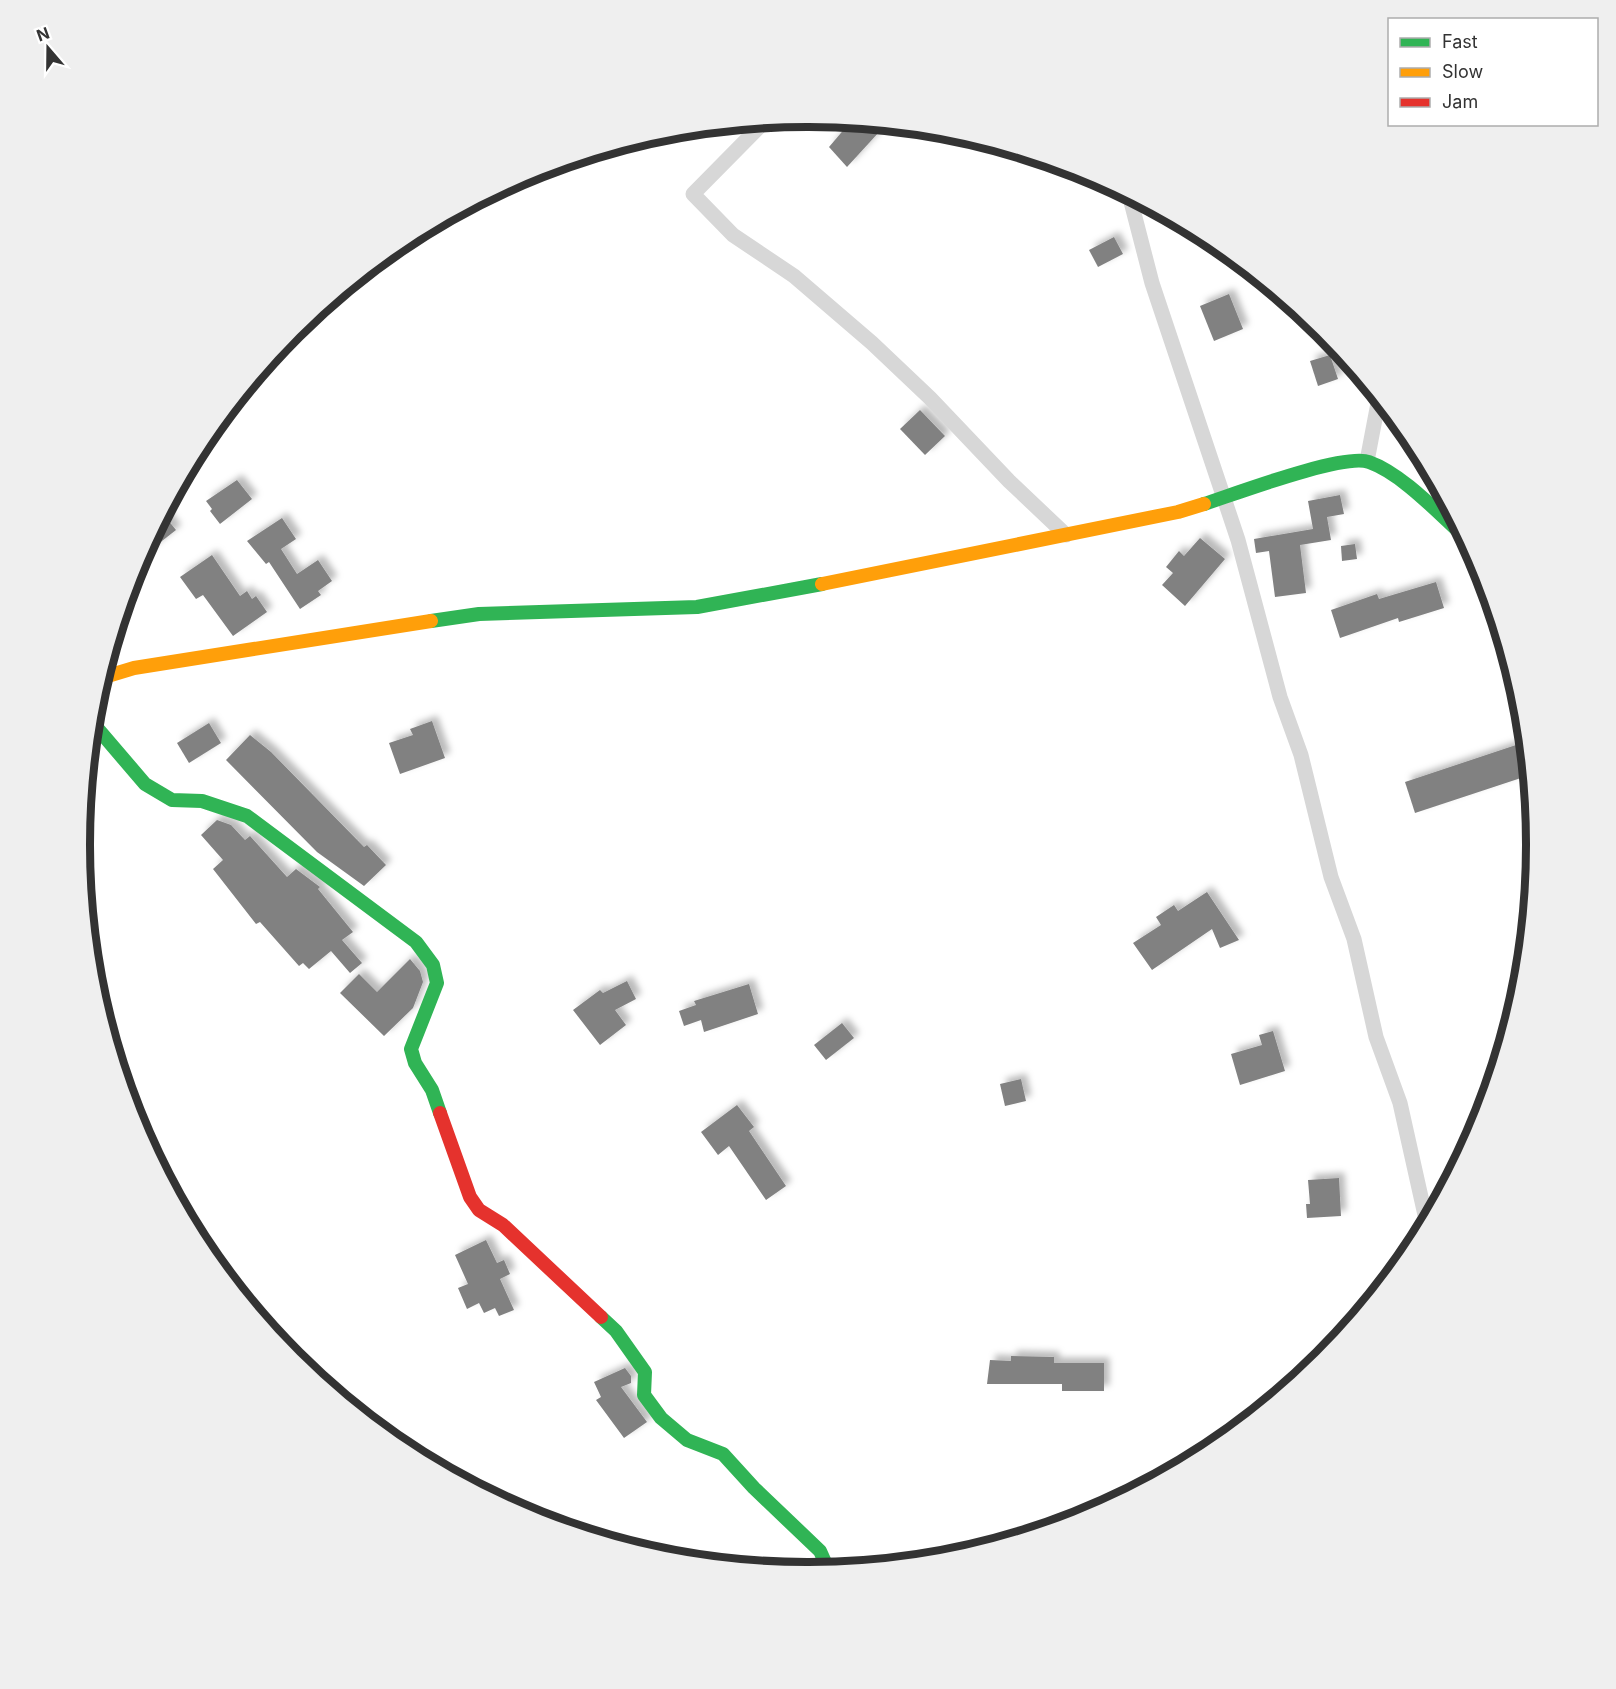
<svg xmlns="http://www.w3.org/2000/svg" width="1616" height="1689" viewBox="0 0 1616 1689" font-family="Inter,sans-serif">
  <defs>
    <filter id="shadow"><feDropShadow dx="5.5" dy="-5.5" stdDeviation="3" flood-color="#0004"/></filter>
  </defs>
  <rect width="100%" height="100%" fill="#fff"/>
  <!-- building -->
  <g fill="#818181" filter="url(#shadow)">
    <polygon points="852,120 870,122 880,131 847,167 829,147"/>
    <polygon points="1114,237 1123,254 1098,267 1089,250"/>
    <polygon points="1229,294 1243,329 1214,341 1200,306"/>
    <polygon points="1330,355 1338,379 1318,386 1310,361"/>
    <polygon points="920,410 945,436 925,455 900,429"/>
    <polygon points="237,480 252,499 220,524 210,511 212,509 206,501"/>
    <polygon points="1340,495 1344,514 1327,517 1331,540 1300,545 1306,593 1275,597 1269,551 1256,553 1254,539 1313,529 1308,501"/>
    <polygon points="163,514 176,530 139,559"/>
    <polygon points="282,518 296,539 281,549 297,574 318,560 332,581 318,591 321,595 300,609 269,562 266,564 247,541"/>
    <polygon points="1200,538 1225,559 1185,606 1162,585 1173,573 1166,567 1179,551 1184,556"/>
    <polygon points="1355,544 1357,559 1342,561 1341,546"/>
    <polygon points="212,555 240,596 247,591 252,599 256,596 267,612 233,636 203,595 196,599 180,577"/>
    <polygon points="1436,582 1444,608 1399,622 1398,618 1340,638 1331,610 1377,594 1379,599"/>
    <polygon points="432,721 445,758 400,774 389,743 413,735 410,729"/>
    <polygon points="209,723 221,743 189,763 177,743"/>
    <polygon points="250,735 271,752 364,847 367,845 386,865 364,886 317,852 226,760"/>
    <polygon points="1522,743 1530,775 1415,813 1405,782"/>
    <polygon points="217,820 231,825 245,840 250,836 287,877 296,869 320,887 318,889 353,932 342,940 362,963 350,973 331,951 309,969 303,963 299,966 260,922 256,924 213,869 223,860 201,835"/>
    <polygon points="1207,892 1239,940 1220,948 1212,929 1152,970 1133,943 1161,925 1156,917 1174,905 1178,911"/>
    <polygon points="410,959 420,971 423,982 413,1008 384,1036 340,993 359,974 377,992"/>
    <polygon points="627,981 636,999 615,1010 626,1025 600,1045 573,1010 600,990 603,993"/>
    <polygon points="749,984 758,1014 704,1032 701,1020 684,1026 679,1011 696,1005 694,1001"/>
    <polygon points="842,1023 854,1038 826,1060 814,1045"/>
    <polygon points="1273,1031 1285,1071 1240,1085 1231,1054 1262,1045 1259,1035"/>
    <polygon points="1021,1079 1026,1101 1005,1106 1000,1084"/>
    <polygon points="737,1105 754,1127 749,1131 786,1186 766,1200 729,1146 718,1155 701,1132"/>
    <polygon points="1339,1178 1341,1216 1307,1218 1306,1204 1310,1204 1308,1180"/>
    <polygon points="486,1240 497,1263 504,1260 510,1274 500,1279 514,1310 499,1316 495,1308 484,1313 479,1303 467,1309 458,1288 468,1284 455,1255"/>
    <polygon points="1011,1356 1054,1357 1054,1363 1104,1363 1104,1391 1062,1391 1062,1384 987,1384 990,1360 1011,1361"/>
    <polygon points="625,1368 631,1376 631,1383 621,1387 647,1422 624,1438 596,1400 601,1397 594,1382"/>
  </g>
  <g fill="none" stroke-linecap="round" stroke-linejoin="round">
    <!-- street -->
    <g stroke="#d7d7d7" stroke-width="15">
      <polyline points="766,120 693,194 733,235 794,276 872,343 930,398 1009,481 1066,535"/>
      <polyline points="1129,194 1152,283 1238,540 1280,697 1301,755 1331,877 1354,939 1376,1037 1400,1103 1427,1224"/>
      <polyline points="1367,461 1379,398"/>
    </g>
    <!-- fast -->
    <g stroke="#30b455" stroke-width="14">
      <path d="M1204 504C1235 494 1343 453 1369 462 1403 474 1440 515 1467 539"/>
      <polyline points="431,621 479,614 697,607 822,584"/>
      <polyline points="92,722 145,784 172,800 202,801 247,816 416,942 433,965 437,983 411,1049 415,1063 432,1090 440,1113"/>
      <polyline points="601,1317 616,1331 645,1372 644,1395 661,1418 687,1440 723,1454 754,1488 820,1551 829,1571"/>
    </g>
    <!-- slow -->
    <g stroke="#ff9f0a" stroke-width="14">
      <polyline points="822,584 1178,512 1204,504"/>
      <polyline points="101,678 134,668 431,621"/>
    </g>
    <!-- jam -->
    <polyline stroke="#e5322d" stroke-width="14" points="440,1113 470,1197 479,1210 503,1225 601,1317"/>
  </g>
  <!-- crop -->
  <path d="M0 0H1616V1689H0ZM807 127H809A717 717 0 0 1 1526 844V845A717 717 0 0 1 809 1562H807A717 717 0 0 1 90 845V844A717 717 0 0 1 807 127Z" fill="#efefef" fill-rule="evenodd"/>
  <path fill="none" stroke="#333" stroke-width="8" d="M807 127H809A717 717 0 0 1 1526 844V845A717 717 0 0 1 809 1562H807A717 717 0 0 1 90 845V844A717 717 0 0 1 807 127Z"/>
  <!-- legend -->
  <rect x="1388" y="18" width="210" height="108" fill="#ffffff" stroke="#adadad" stroke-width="1.5"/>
  <rect x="1400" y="38" width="30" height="9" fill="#30b455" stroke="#adadad" stroke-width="1.5"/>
  <text x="1442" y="48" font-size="18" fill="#333333">Fast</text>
  <rect x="1400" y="68" width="30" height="9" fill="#ff9f0a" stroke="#adadad" stroke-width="1.5"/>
  <text x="1442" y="78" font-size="18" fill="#333333">Slow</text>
  <rect x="1400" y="98" width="30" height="9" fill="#e5322d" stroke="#adadad" stroke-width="1.5"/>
  <text x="1442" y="108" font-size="18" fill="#333333">Jam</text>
  <!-- north arrow -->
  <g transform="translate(48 48) rotate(340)" stroke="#ffffff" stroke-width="4.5" paint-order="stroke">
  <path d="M0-4.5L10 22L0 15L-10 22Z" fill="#333333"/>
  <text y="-9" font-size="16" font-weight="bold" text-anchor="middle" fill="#333333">N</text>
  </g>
</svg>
